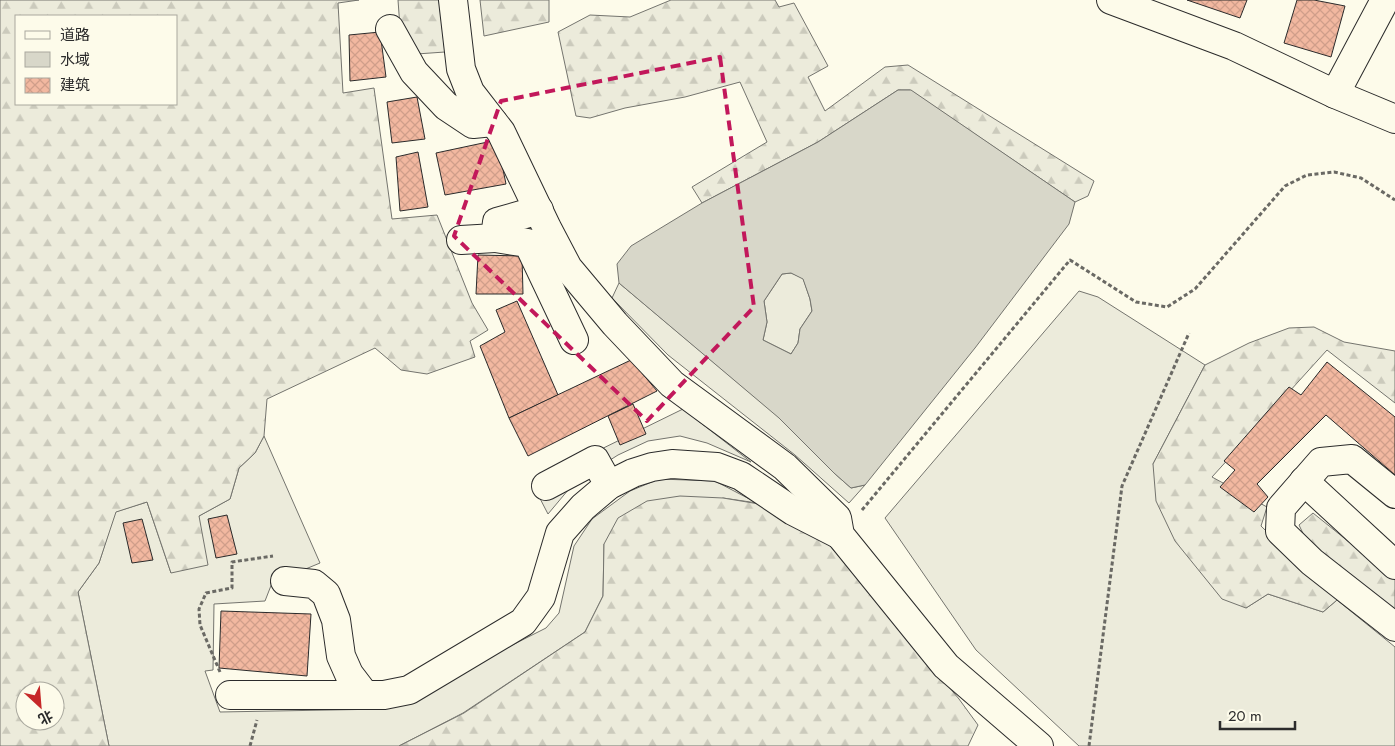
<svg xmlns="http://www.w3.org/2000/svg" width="1395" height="746" viewBox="0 0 1395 746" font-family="Jost,'Noto Sans SC',sans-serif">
  <defs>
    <pattern id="forest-firs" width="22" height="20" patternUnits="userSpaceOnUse" patternTransform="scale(1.25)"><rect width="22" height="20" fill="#ecebdb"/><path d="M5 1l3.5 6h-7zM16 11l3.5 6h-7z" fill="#cbcabc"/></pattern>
    <pattern id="building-cross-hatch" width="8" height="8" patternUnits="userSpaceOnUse" patternTransform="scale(1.25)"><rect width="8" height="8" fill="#f2b8a0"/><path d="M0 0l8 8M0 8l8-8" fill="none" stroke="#d09e8a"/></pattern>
  </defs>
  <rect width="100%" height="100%" fill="#fdfbea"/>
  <!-- grass -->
  <g fill="#ecebdb" stroke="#74746e">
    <polygon points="791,273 803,278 810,299 812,311 800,329 798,343 791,354 763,340 767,322 764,301 782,274"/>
    <polygon points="619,283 780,418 834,473 851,488 865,485 849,503 795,455 668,355 612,298"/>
    <polygon points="1079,291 1098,297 1205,365 1153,464 1246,608 1268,594 1323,612 1337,600 1395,647 1395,746 1079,746 976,650 885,518"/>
    <polygon points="683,409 751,462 707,443 680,436 648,441 618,455 574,483 548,514 532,483"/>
    <polygon points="264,436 320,563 272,583 265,601 214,604 213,670 205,671 220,712 385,709 546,628 559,613 574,546 592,519 630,491 659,479 715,481 757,503 723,498 604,544 603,596 585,632 463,713 399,746 109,746 78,592 99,563 115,512 147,502 171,573 199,516 230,499 239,468 255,453"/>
  </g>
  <!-- forest -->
  <g fill="url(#forest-firs)" stroke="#74746e" fill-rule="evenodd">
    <path d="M0 0H359L338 3 343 93 374 88 392 219 437 215 472 303 488 330 470 341 475 357 427 374 401 370 375 348 267 399 264 436 255 453 239 468 230 499 199 516 208 565 171 573 147 502 116 512 99 563 78 592 109 746H0ZM16 16H176V104H16ZM25 691H55V721H25Z"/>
    <polygon points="398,0 439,0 445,52 402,55"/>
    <polygon points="480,0 549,0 549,22 484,36"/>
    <polygon points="671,0 775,0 779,7 794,3 828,66 808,77 825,111 885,67 908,65 1094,181 1088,196 1075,202 910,90 898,90 818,142 702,203 692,187 767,142 740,82 685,97 625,108 590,118 576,116 558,32 590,15 630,17"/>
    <polygon points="1314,327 1344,342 1395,351 1395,403 1327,350 1212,477 1267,507 1261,526 1337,600 1323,612 1268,594 1246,608 1222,599 1175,541 1156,501 1153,464 1205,365 1249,343 1289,328"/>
    <polygon points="680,496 723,498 759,504 826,541 959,699 978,725 968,746 399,746 464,713 585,632 603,596 604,544 618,518 647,501"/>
    <polygon points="1313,513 1395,579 1395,614 1310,548 1299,525"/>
  </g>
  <!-- water -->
  <path fill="#d8d7c9" stroke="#74746e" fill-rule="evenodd" d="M898 90H911L1075 202 1069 224 975 348 865 485 851 488 834 473 779 418 619 283 617 264 631 246 702 203 818 142ZM791 273 803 279 810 299 812 311 800 329 798 343 791 354 763 340 767 322 764 301 782 274Z"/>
  <!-- building -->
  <g fill="url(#building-cross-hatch)" stroke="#2b2b2b">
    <polygon points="1187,0 1247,0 1240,18"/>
    <polygon points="1297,0 1314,0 1345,6 1331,57 1284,43"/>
    <polygon points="380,32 386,77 350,81 349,35"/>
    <polygon points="417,97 425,139 392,143 387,102"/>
    <polygon points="497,140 506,184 445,195 436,153"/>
    <polygon points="418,152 428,207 400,211 396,157"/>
    <polygon points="478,255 522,256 523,294 476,294"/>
    <polygon points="517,301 558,395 509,418 480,346 505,332 496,310"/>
    <polygon points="631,360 657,391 528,456 509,418"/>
    <polygon points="1327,362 1395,417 1395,475 1326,415 1257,484 1268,497 1254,512 1220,487 1235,470 1224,461 1289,387 1301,395"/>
    <polygon points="633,404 646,434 620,445 608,416"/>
    <polygon points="227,515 237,554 216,558 208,519"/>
    <polygon points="142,519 153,560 132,563 123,523"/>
    <polygon points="221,611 311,614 307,676 219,668"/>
  </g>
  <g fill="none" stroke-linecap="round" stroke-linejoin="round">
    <!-- minor casing -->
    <g stroke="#2b2b2b" stroke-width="30">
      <g id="minor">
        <polyline points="453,0 461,69 470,92 501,132 547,228 568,268 615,324 672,384 785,467 837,518 840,535 946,666 1039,746"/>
        <polyline points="1111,0 1234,46 1335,94 1395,119"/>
        <polyline points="390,29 414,72 446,106 473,124 493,122"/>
        <polyline points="1335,94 1385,0"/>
        <polyline points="495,238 528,243 574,340"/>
        <polyline points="461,240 495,238 497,222 539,210"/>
        <polyline points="1304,481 1395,565"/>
        <polyline points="546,486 595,460 609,485"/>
        <polyline points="1395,494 1352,459 1321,462 1281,508 1280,531 1312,562 1395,627"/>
        <polyline points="285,581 314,584 326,594 336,620 341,656 349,674 365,695"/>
        <polyline points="230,695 384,695 409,690 523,622 541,597 560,533 583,507 609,485 633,473 652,467 672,464 717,467 741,476 793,511 840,535"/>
      </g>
    </g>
    <!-- path -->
    <g stroke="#6a6964" stroke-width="3" stroke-dasharray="4 2.5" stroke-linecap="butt">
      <polyline points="862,510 1070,260 1136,302 1167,307 1195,289 1285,186 1307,175 1334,172 1361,178 1395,200"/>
      <polyline points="220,672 200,625 199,609 206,593 232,588 232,562 273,556"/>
      <polyline points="250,746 257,720"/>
      <polyline points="1089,746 1122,486 1189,333"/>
    </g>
    <!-- minor -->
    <use href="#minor" stroke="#fdfbea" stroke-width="28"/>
  </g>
  <!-- marked area -->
  <path fill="none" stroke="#c2185b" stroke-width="4" stroke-dasharray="10 6" stroke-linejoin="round" d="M720 57 754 307 647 421 454 236 501 101Z"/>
  <!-- legend -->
  <rect x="15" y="15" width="162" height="90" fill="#fdfbea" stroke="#a9a89e"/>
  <rect x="25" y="31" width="25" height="8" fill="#fdfbea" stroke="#a9a89e"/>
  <text x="60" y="40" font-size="15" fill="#2b2b2b">道路</text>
  <rect x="25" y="52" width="25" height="15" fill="#d8d7c9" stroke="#a9a89e"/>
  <text x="60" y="65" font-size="15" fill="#2b2b2b">水域</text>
  <rect x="25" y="78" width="25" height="15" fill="url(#building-cross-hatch)" stroke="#a9a89e"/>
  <text x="60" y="90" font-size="15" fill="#2b2b2b">建筑</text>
  <!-- north arrow -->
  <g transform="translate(40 706) rotate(154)"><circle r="24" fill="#fdfbea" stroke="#a9a89e"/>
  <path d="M0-4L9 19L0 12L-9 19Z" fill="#c62828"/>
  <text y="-8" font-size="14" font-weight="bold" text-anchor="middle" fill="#2b2b2b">北</text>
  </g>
  <!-- scale -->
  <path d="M1220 721v8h75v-8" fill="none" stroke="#2b2b2b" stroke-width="2.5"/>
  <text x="1228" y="721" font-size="15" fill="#2b2b2b" stroke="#fdfbea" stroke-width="4" paint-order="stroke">20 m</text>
</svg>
